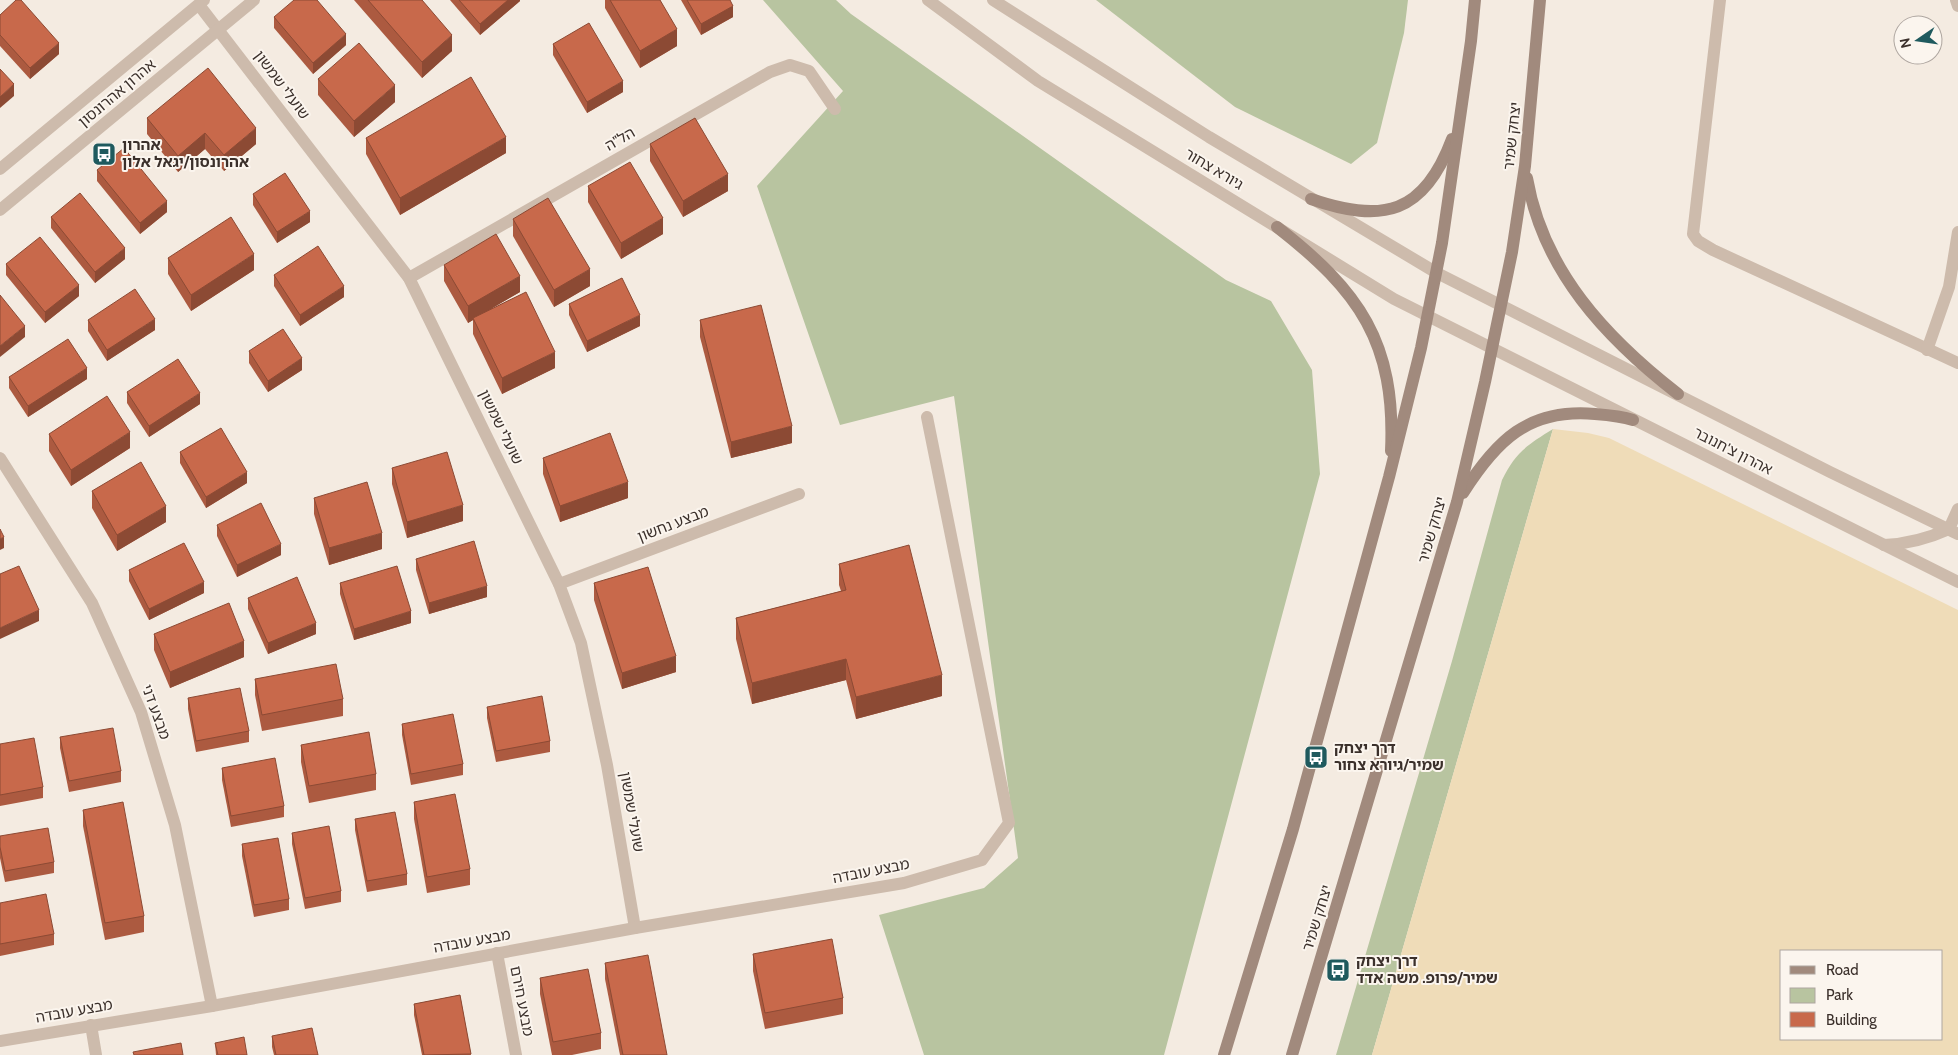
<svg xmlns="http://www.w3.org/2000/svg" width="1958" height="1055" viewBox="0 0 1958 1055" font-family="Cabin,'Noto Sans Hebrew',sans-serif">
  <rect width="100%" height="100%" fill="#f4ebe1"/>
  <!-- green -->
  <g fill="#b8c4a0">
    <polygon points="763,0 836,0 851,14 1226,280 1271,301 1312,370 1320,474 1164,1055 924,1055 879,915 984,888 1018,858 954,396 840,425 757,186 843,91"/>
    <polygon points="1096,0 1408,0 1404,33 1377,143 1351,164 1235,107"/>
    <path d="M1553 429 1372 1055H1336L1452 661 1502 480C1515 453 1527 445 1553 429Z"/>
  </g>
  <!-- sand -->
  <path fill="#efdcb8" fill-rule="evenodd" d="M1553 429 1588 433 1609 438 1958 610V1055H1372ZM1782 951H1942V1039H1782Z"/>
  <g fill="none" stroke-linecap="round" stroke-linejoin="round">
    <!-- service -->
    <g stroke="#cdbbac" stroke-width="12">
      <polyline points="1720,0 1693,234 1698,241 1713,250 1958,363"/>
      <polyline points="1956,0 1958,6"/>
      <polyline points="1927,350 1949,287 1958,232"/>
      <path d="M1884 545C1908 544 1927 539 1949 529L1958 509"/>
    </g>
    <!-- minor -->
    <g stroke="#cdbbac" stroke-width="12">
      <polyline points="199,5 409,278 559,584 581,643 607,765 635,928"/>
      <polyline points="409,278 770,72 790,65 809,71 835,109"/>
      <polyline points="0,458 92,603 141,712 175,825 212,1006"/>
      <polyline points="559,584 799,494"/>
      <polyline points="497,953 516,1055"/>
      <polyline points="91,1025 96,1055"/>
      <polyline points="0,1041 212,1006 635,928 904,883 982,860 1009,823 927,417"/>
    </g>
    <!-- tertiary -->
    <g stroke="#cdbbac" stroke-width="12">
      <polyline points="928,0 1038,81 1394,299 1958,582"/>
      <polyline points="993,0 1209,137 1437,273 1830,472 1958,534"/>
      <polyline points="0,169 204,0"/>
      <polyline points="0,210 254,0"/>
    </g>
    <!-- secondary -->
    <g stroke="#a18a7d" stroke-width="12">
      <path d="M1527 178C1543 271 1606 338 1678 394"/>
      <path d="M1311 199C1383 224 1424 214 1452 139"/>
      <path d="M1277 227C1359 291 1396 342 1391 451"/>
      <path d="M1463 493C1496 441 1528 408 1595 414 1608 415 1621 416 1633 420"/>
      <polyline points="1224,1055 1293,829 1389,477 1421,348 1442,243 1471,41 1475,0"/>
      <polyline points="1292,1055 1457,502 1485,382 1512,252 1525,166 1540,0"/>
    </g>
  </g>
  <!-- wall -->
  <g fill="#ac5a40">
    <polygon points="354,0 422,0 452,51 422,78"/>
    <polygon points="450,0 520,0 520,1 480,35"/>
    <polygon points="605,0 660,0 677,46 640,68 605,8"/>
    <polygon points="681,0 730,0 733,17 701,35"/>
    <polygon points="0,15 59,54 30,79 0,46"/>
    <polygon points="274,17 346,45 313,74 274,28"/>
    <polygon points="553,44 623,92 587,113 553,55"/>
    <polygon points="318,79 395,102 354,137 318,95"/>
    <polygon points="147,118 256,144 224,171 205,149 178,172 147,134"/>
    <polygon points="366,138 506,153 400,215 366,154"/>
    <polygon points="650,144 728,191 683,217 650,161"/>
    <polygon points="97,170 167,212 140,234 97,181"/>
    <polygon points="588,186 663,234 621,259 588,202"/>
    <polygon points="253,194 310,222 277,243 253,205"/>
    <polygon points="51,217 125,259 95,283 51,228"/>
    <polygon points="513,219 590,286 554,307 513,236"/>
    <polygon points="168,258 254,270 191,311 168,274"/>
    <polygon points="6,264 79,296 45,323 6,275"/>
    <polygon points="444,265 520,292 492,308 555,368 502,394 473,334 473,320 468,323 444,281"/>
    <polygon points="274,275 344,297 300,326 274,286"/>
    <polygon points="569,304 640,326 587,352 569,315"/>
    <polygon points="88,320 155,330 107,361 88,331"/>
    <polygon points="700,320 792,443 731,458 700,337"/>
    <polygon points="249,351 302,370 268,392 249,363"/>
    <polygon points="9,377 87,379 28,417 9,388"/>
    <polygon points="127,392 200,404 149,437 127,403"/>
    <polygon points="49,434 130,448 71,486 49,451"/>
    <polygon points="180,452 247,483 206,508 180,463"/>
    <polygon points="543,458 628,498 560,522 543,474"/>
    <polygon points="392,468 463,521 407,538 392,484"/>
    <polygon points="92,491 166,522 117,551 92,508"/>
    <polygon points="314,498 382,549 329,565 314,514"/>
    <polygon points="217,525 281,555 237,577 217,536"/>
    <polygon points="416,559 487,597 429,614 416,570"/>
    <polygon points="839,564 942,696 856,719 846,680 752,704 736,639 736,618 841,591 839,585"/>
    <polygon points="129,570 204,593 149,620 129,581"/>
    <polygon points="340,583 411,623 354,640 340,594"/>
    <polygon points="594,583 676,672 622,689 594,600"/>
    <polygon points="248,598 316,634 268,654 248,609"/>
    <polygon points="154,634 244,657 170,688 154,650"/>
    <polygon points="255,679 343,699 343,716 262,731 255,695"/>
    <polygon points="188,698 249,731 249,742 196,752 188,709"/>
    <polygon points="487,707 550,741 550,752 496,762 487,718"/>
    <polygon points="402,724 463,764 463,775 411,785 402,735"/>
    <polygon points="60,737 121,771 121,782 69,792 60,748"/>
    <polygon points="0,744 43,787 43,798 0,806"/>
    <polygon points="301,745 376,774 376,790 309,803 301,762"/>
    <polygon points="222,768 284,806 284,817 231,827 222,780"/>
    <polygon points="414,802 470,869 470,885 427,893 414,819"/>
    <polygon points="83,810 144,916 144,932 105,940 83,826"/>
    <polygon points="355,819 407,874 407,885 367,892 355,830"/>
    <polygon points="292,833 341,891 341,902 305,909 292,844"/>
    <polygon points="0,836 54,862 54,873 5,882 0,858"/>
    <polygon points="242,844 289,899 289,910 254,917 242,856"/>
    <polygon points="0,903 54,934 54,945 0,956"/>
    <polygon points="753,954 843,998 843,1014 765,1029 753,971"/>
    <polygon points="605,963 667,1055 620,1055 605,979"/>
    <polygon points="540,978 601,1033 601,1049 572,1055 552,1055 540,994"/>
    <polygon points="460,995 471,1055 422,1055 414,1015 414,1004"/>
    <polygon points="272,1036 318,1055 274,1055 272,1047"/>
    <polygon points="215,1043 247,1055 216,1055"/>
  </g>
  <!-- shaded-wall -->
  <g fill="#8c4a34">
    <polygon points="508,0 520,0 520,1 480,35 480,24"/>
    <polygon points="733,6 733,17 701,35 701,24"/>
    <polygon points="677,29 677,46 640,68 640,51"/>
    <polygon points="346,34 346,45 313,74 313,63"/>
    <polygon points="452,35 452,51 422,78 422,62"/>
    <polygon points="59,43 59,54 30,79 30,68"/>
    <polygon points="623,81 623,92 587,113 587,102"/>
    <polygon points="14,84 14,96 0,108 0,97"/>
    <polygon points="395,85 395,102 354,137 354,121"/>
    <polygon points="256,128 256,144 224,171 224,155"/>
    <polygon points="205,133 205,149 178,172 178,156"/>
    <polygon points="506,137 506,153 400,215 400,198"/>
    <polygon points="728,174 728,191 683,217 683,201"/>
    <polygon points="167,201 167,212 140,234 140,223"/>
    <polygon points="310,211 310,222 277,243 277,232"/>
    <polygon points="663,218 663,234 621,259 621,243"/>
    <polygon points="125,248 125,259 95,283 95,272"/>
    <polygon points="254,254 254,270 191,311 191,295"/>
    <polygon points="590,269 590,286 554,307 554,290"/>
    <polygon points="520,276 520,292 474,319 473,318 473,320 468,323 468,306"/>
    <polygon points="79,285 79,296 45,323 45,312"/>
    <polygon points="344,286 344,297 300,326 300,315"/>
    <polygon points="640,315 640,326 587,352 587,341"/>
    <polygon points="155,319 155,330 107,361 107,350"/>
    <polygon points="25,326 25,337 0,357 0,346"/>
    <polygon points="555,352 555,368 502,394 502,378"/>
    <polygon points="302,358 302,370 268,392 268,381"/>
    <polygon points="87,368 87,379 28,417 28,406"/>
    <polygon points="200,393 200,404 149,437 149,426"/>
    <polygon points="792,426 792,443 731,458 731,442"/>
    <polygon points="130,432 130,448 71,486 71,470"/>
    <polygon points="247,472 247,483 206,508 206,497"/>
    <polygon points="628,482 628,498 560,522 560,506"/>
    <polygon points="463,505 463,521 407,538 407,522"/>
    <polygon points="166,506 166,522 117,551 117,535"/>
    <polygon points="382,533 382,549 329,565 329,548"/>
    <polygon points="4,537 4,548 0,550 0,539"/>
    <polygon points="281,544 281,555 237,577 237,565"/>
    <polygon points="204,582 204,593 149,620 149,609"/>
    <polygon points="487,586 487,597 429,614 429,603"/>
    <polygon points="39,610 39,621 0,639 0,628"/>
    <polygon points="411,611 411,623 354,640 354,629"/>
    <polygon points="316,623 316,634 268,654 268,643"/>
    <polygon points="244,641 244,657 170,688 170,672"/>
    <polygon points="676,656 676,672 622,689 622,673"/>
    <polygon points="846,659 846,680 752,704 752,683"/>
    <polygon points="942,675 942,696 856,719 856,697"/>
  </g>
  <!-- building -->
  <g fill="#c8694b" stroke="#8c4a34">
    <polygon points="16,0 21,0 59,43 30,68 0,35 0,15"/>
    <polygon points="294,0 317,0 346,34 313,63 274,17"/>
    <polygon points="368,0 422,0 452,35 422,62"/>
    <polygon points="459,0 508,0 480,24"/>
    <polygon points="610,0 660,0 677,29 640,51"/>
    <polygon points="687,0 730,0 733,6 701,24"/>
    <polygon points="589,23 623,81 587,102 553,44"/>
    <polygon points="359,43 395,85 354,121 318,79"/>
    <polygon points="208,68 256,128 224,155 205,133 178,156 147,118"/>
    <polygon points="0,69 14,84 0,97"/>
    <polygon points="471,77 506,137 400,198 366,138"/>
    <polygon points="695,118 728,174 683,201 650,144"/>
    <polygon points="124,148 167,201 140,223 97,170"/>
    <polygon points="630,162 663,218 621,243 588,186"/>
    <polygon points="285,173 310,211 277,232 253,194"/>
    <polygon points="80,193 125,248 95,272 51,217"/>
    <polygon points="548,198 590,269 554,290 513,219"/>
    <polygon points="231,217 254,254 191,295 168,258"/>
    <polygon points="496,234 520,276 468,306 444,265"/>
    <polygon points="40,237 79,285 45,312 6,264"/>
    <polygon points="318,246 344,286 300,315 274,275"/>
    <polygon points="622,278 640,315 587,341 569,304"/>
    <polygon points="135,289 155,319 107,350 88,320"/>
    <polygon points="526,292 555,352 502,378 473,318"/>
    <polygon points="0,295 25,326 0,346"/>
    <polygon points="761,305 792,426 731,442 700,320"/>
    <polygon points="283,329 302,358 268,381 249,351"/>
    <polygon points="68,339 87,368 28,406 9,377"/>
    <polygon points="178,359 200,393 149,426 127,392"/>
    <polygon points="107,396 130,432 71,470 49,434"/>
    <polygon points="221,428 247,472 206,497 180,452"/>
    <polygon points="610,433 628,482 560,506 543,458"/>
    <polygon points="447,452 463,505 407,522 392,468"/>
    <polygon points="141,462 166,506 117,535 92,491"/>
    <polygon points="367,482 382,533 329,548 314,498"/>
    <polygon points="261,503 281,544 237,565 217,525"/>
    <polygon points="0,529 4,537 0,539"/>
    <polygon points="474,541 487,586 429,603 416,559"/>
    <polygon points="184,543 204,582 149,609 129,570"/>
    <polygon points="909,545 942,675 856,697 846,659 752,683 736,618 846,590 839,564"/>
    <polygon points="19,566 39,610 0,628 0,574"/>
    <polygon points="397,566 411,611 354,629 340,583"/>
    <polygon points="648,567 676,656 622,673 594,583"/>
    <polygon points="297,577 316,623 268,643 248,598"/>
    <polygon points="229,603 244,641 170,672 154,634"/>
    <polygon points="336,664 343,699 262,715 255,679"/>
    <polygon points="240,688 249,731 196,741 188,698"/>
    <polygon points="542,696 550,741 496,751 487,707"/>
    <polygon points="453,714 463,764 411,774 402,724"/>
    <polygon points="113,728 121,771 69,781 60,737"/>
    <polygon points="369,732 376,774 309,786 301,745"/>
    <polygon points="34,738 43,787 0,795 0,744"/>
    <polygon points="275,758 284,806 231,816 222,768"/>
    <polygon points="455,794 470,869 427,877 414,802"/>
    <polygon points="123,802 144,916 105,923 83,810"/>
    <polygon points="395,812 407,874 367,881 355,819"/>
    <polygon points="329,826 341,891 305,898 292,833"/>
    <polygon points="48,828 54,862 5,871 0,847 0,836"/>
    <polygon points="278,838 289,899 254,905 242,844"/>
    <polygon points="46,894 54,934 0,944 0,903"/>
    <polygon points="832,939 843,998 765,1013 753,954"/>
    <polygon points="648,955 667,1055 623,1055 605,963"/>
    <polygon points="588,969 601,1033 553,1042 540,978"/>
    <polygon points="460,995 471,1054 424,1055 414,1004"/>
    <polygon points="312,1028 318,1055 276,1055 272,1036"/>
    <polygon points="244,1037 247,1055 218,1055 215,1043"/>
    <polygon points="181,1043 183,1055 134,1055 133,1052"/>
  </g>
  <!-- icons -->
  <defs>
    <g id="bus-square" transform="scale(1.25)"><rect x="-9" y="-9" width="18" height="18" rx="4" fill="#1f5a5e" stroke="#fbf5ee"/><path d="M-5-6H5V4H4V6H2V4H-2V6H-4V4H-5ZM-3.5-4V0h7V-4ZM-3.5 1.2v1.5H-2V1.2ZM2 1.2v1.5H3.5V1.2Z" fill="#fff"/></g>
  </defs>
  <g fill-rule="evenodd">
    <use href="#bus-square" x="104" y="154"/>
    <use href="#bus-square" x="1316" y="757"/>
    <use href="#bus-square" x="1338" y="970"/>
  </g>
  <g text-anchor="middle" dominant-baseline="central" stroke-width="4" stroke-linejoin="round" paint-order="stroke">
    <!-- street labels -->
    <g font-size="15" fill="#3b302b" stroke="#fbf5ee">
      <text transform="translate(282 85) rotate(53)">שועלי שמשון</text>
      <text transform="translate(117 93) rotate(-40)">אהרון אהרונסון</text>
      <text transform="translate(1512 136) rotate(-84)">יצחק שמיר</text>
      <text transform="translate(620 139) rotate(-30)">הל"ה</text>
      <text transform="translate(1214 169) rotate(31)">גיורא צחור</text>
      <text transform="translate(501 427) rotate(64)">שועלי שמשון</text>
      <text transform="translate(1733 451) rotate(27)">אהרון צ'חנובר</text>
      <text transform="translate(673 524) rotate(-21)">מבצע נחשון</text>
      <text transform="translate(1432 530) rotate(-74)">יצחק שמיר</text>
      <text transform="translate(156 712) rotate(70)">מבצע דני</text>
      <text transform="translate(632 812) rotate(80)">שועלי שמשון</text>
      <text transform="translate(871 871) rotate(-11)">מבצע עובדה</text>
      <text transform="translate(1317 918) rotate(-73)">יצחק שמיר</text>
      <text transform="translate(472 941) rotate(-10)">מבצע עובדה</text>
      <text transform="translate(522 1001) rotate(79)">מבצע חירם</text>
      <text transform="translate(74 1011) rotate(-10)">מבצע עובדה</text>
    </g>
    <!-- poi labels -->
    <g font-size="15" font-weight="bold" fill="#3b302b" stroke="#fbf5ee" text-anchor="start">
      <text x="122" y="145">אהרון<tspan x="122" dy="17">אהרונסון/יגאל אלון</tspan></text>
      <text x="1334" y="748">דרך יצחק<tspan x="1334" dy="17">שמיר/גיורא צחור</tspan></text>
      <text x="1356" y="961">דרך יצחק<tspan x="1356" dy="17">שמיר/פרופ. משה אדד</tspan></text>
    </g>
  </g>
  <!-- legend -->
  <rect x="1780" y="950" width="162" height="90" fill="#fbf5ee" stroke="#aea6a0"/>
  <rect x="1790" y="966" width="25" height="8" fill="#a18a7d" stroke="#aea6a0"/>
  <text x="1826" y="975" font-size="15" fill="#3b302b">Road</text>
  <rect x="1790" y="988" width="25" height="15" fill="#b8c4a0" stroke="#aea6a0"/>
  <text x="1826" y="1000" font-size="15" fill="#3b302b">Park</text>
  <rect x="1790" y="1012" width="25" height="15" fill="#c8694b" stroke="#aea6a0"/>
  <text x="1826" y="1025" font-size="15" fill="#3b302b">Building</text>
  <!-- north arrow -->
  <g transform="translate(1918 40) rotate(257)"><circle r="24" fill="#fbf5ee" stroke="#aea6a0"/>
  <path d="M0-4L9 19L0 12L-9 19Z" fill="#1f5a5e"/>
  <text y="-8" font-size="14" font-weight="bold" text-anchor="middle" fill="#3b302b">N</text>
  </g>
</svg>
